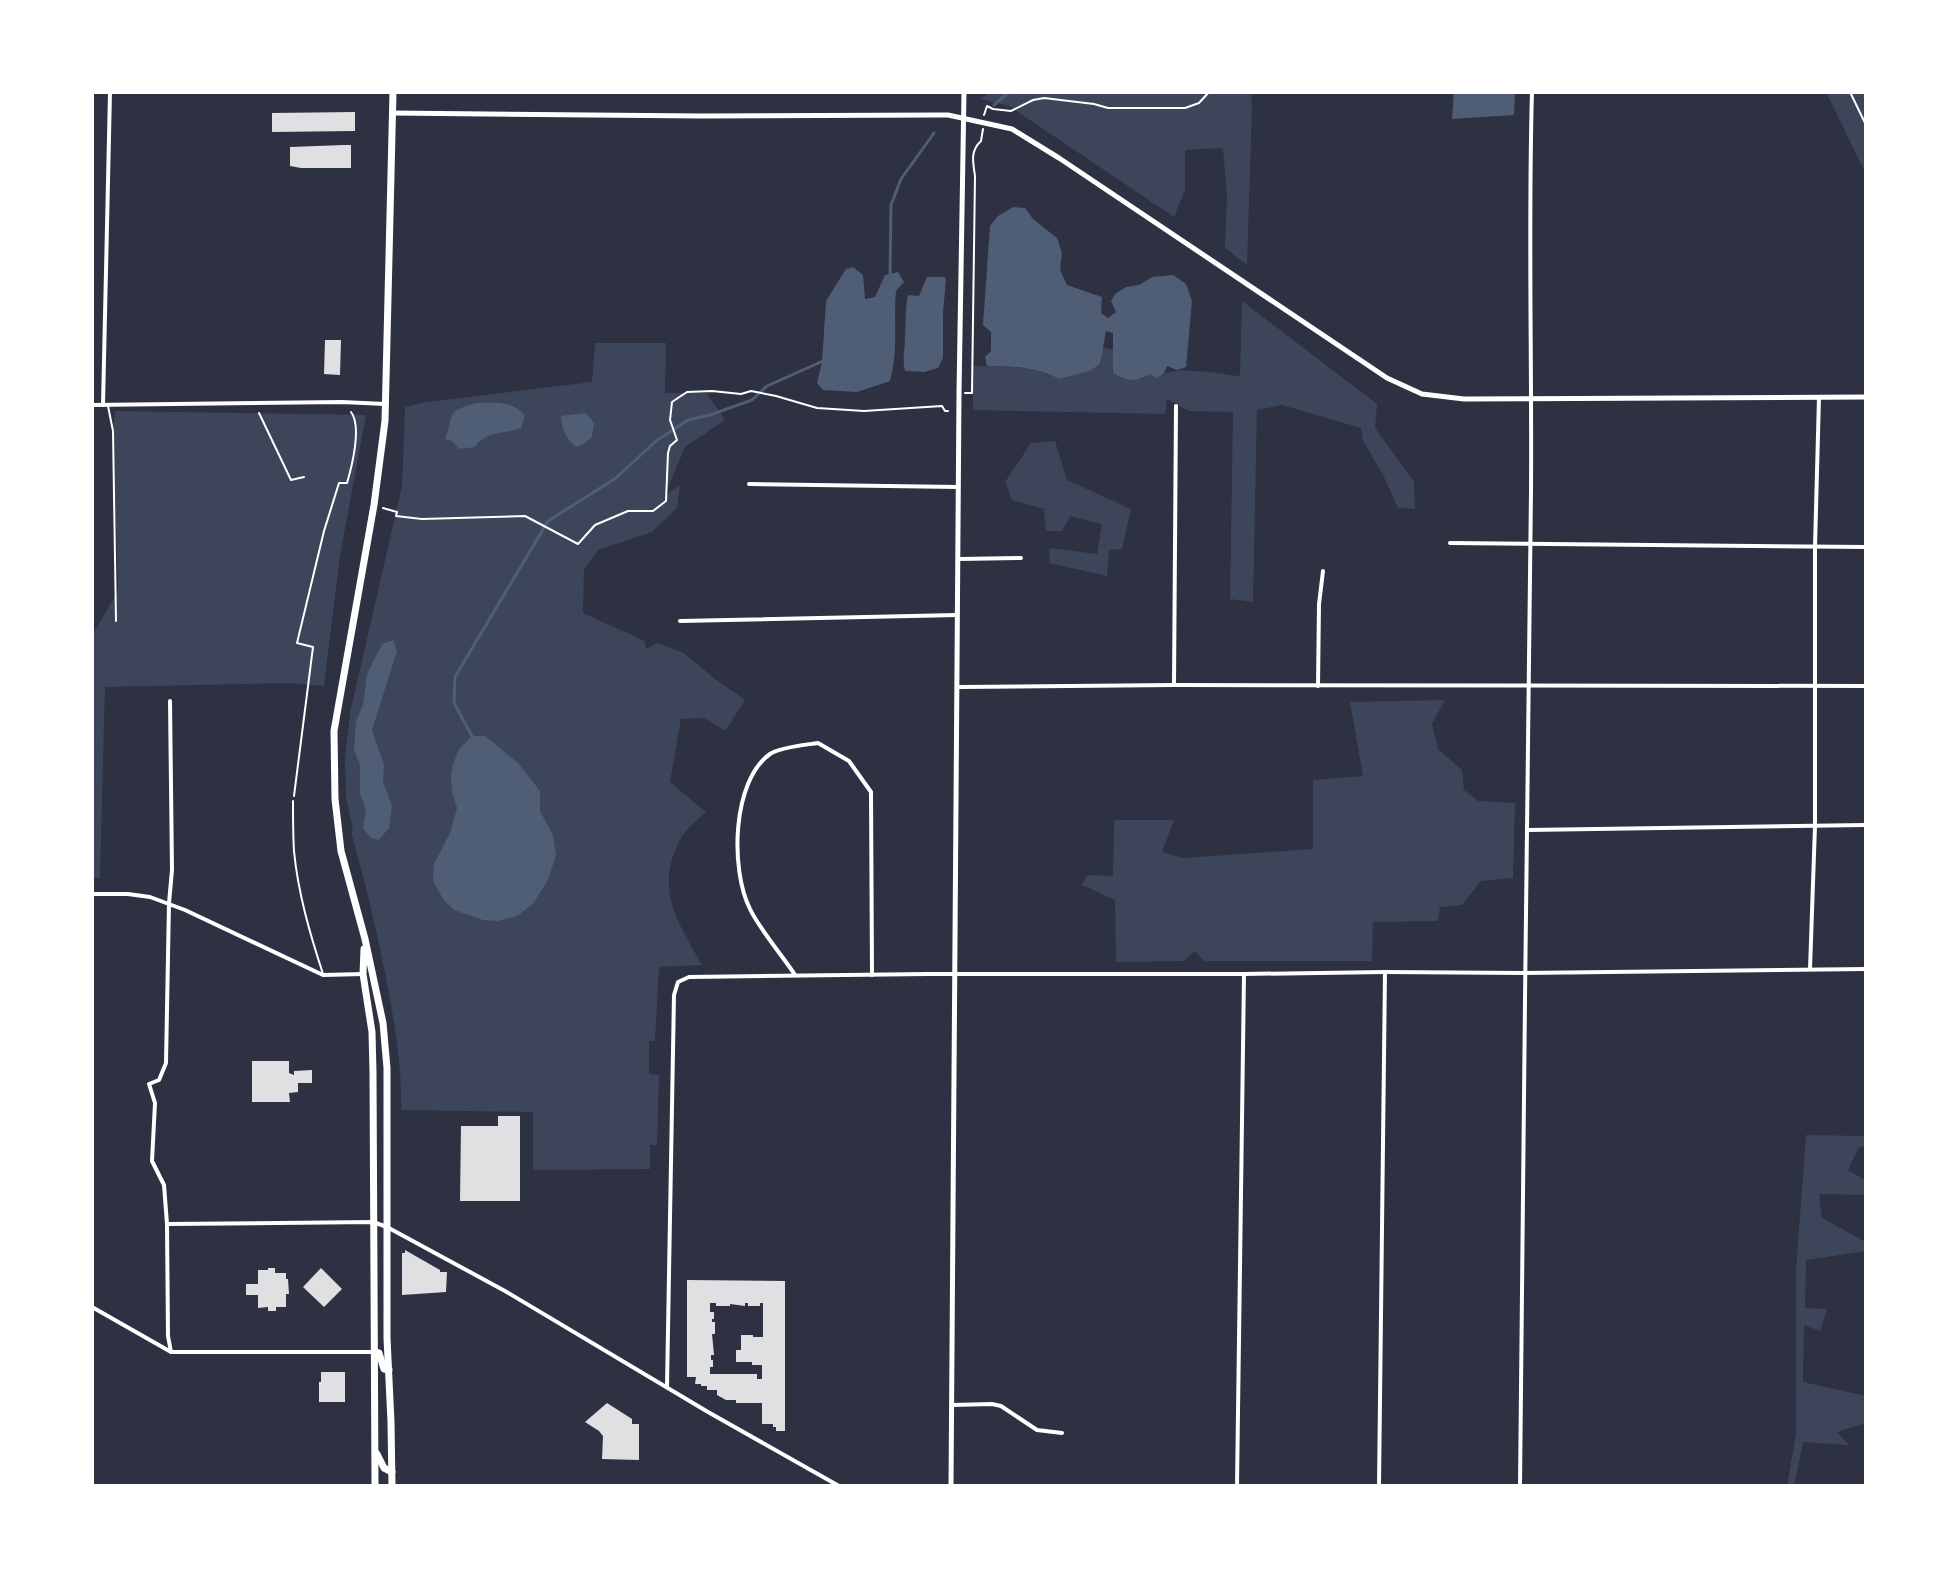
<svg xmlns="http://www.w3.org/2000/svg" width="1958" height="1578" viewBox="0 0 1958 1578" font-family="Overpass,sans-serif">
  <rect width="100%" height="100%" fill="#2d3142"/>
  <!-- green -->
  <g fill="#3c4559">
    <polygon points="990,92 1251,92 1252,110 1247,265 1225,248 1227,195 1223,148 1185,150 1185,190 1174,217 1009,106 981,99"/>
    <polygon points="1826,92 1866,92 1866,174"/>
    <path d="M1242 301 1377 404 1375 428 1414 482 1415 509 1398 508 1383 475 1363 441 1361 428 1282 405 1257 410 1253 602 1230 599 1233 412 1189 411 1167 399 1165 414 973 410V366C1003 366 1032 365 1059 379L1090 371 1100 364 1102 347 1113 350V373L1142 379 1150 374 1157 377C1175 364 1218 374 1240 376Z"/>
    <path d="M595 343H666L665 393H707L725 420 685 447 665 495 680 485 677 508 652 532 598 550 584 569 583 613 645 641 646 649 657 643 684 653 715 679 745 700 725 731 704 718 681 719 670 782 706 812C697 820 685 830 680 840 654 890 678 922 702 965L659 967 655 1041H649V1074L659 1075 657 1145H650V1169L533 1170V1112L401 1110C402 1070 396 1032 389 994 379 939 366 886 351 832L353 830 346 798 345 758 350 713 402 486 405 407 426 402 592 382Z"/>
    <polygon points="115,411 366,415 340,556 324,686 288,683 105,687 100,878 92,878 92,636 118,591 113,431"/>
    <polygon points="1055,441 1067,480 1131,509 1122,549 1109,550 1107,576 1049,563 1050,548 1097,554 1102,524 1070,516 1062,531 1046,531 1044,509 1012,500 1005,482 1031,443"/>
    <polygon points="1445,700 1432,724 1438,749 1462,770 1464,790 1478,801 1515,803 1513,878 1481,881 1462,905 1440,907 1438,921 1373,922 1372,961 1204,961 1195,951 1184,961 1116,962 1115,900 1082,885 1087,875 1113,876 1114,820 1174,820 1162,852 1183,858 1313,849 1313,780 1363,776 1350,702"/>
    <polygon points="1806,1135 1866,1136 1866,1146 1859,1147 1848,1170 1866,1181 1866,1195 1819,1194 1822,1218 1866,1242 1866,1251 1806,1260 1805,1308 1827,1309 1820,1331 1804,1325 1803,1382 1866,1396 1866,1423 1837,1432 1849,1445 1803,1442 1794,1486 1787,1486 1796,1434 1796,1270"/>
  </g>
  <!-- water -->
  <g fill="#4f5d75">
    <polygon points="1454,92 1515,92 1514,115 1452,119"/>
    <path d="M1013 207 1025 208 1033 219 1057 238 1062 253 1060 270 1067 285 1102 297 1101 313 1108 318 1116 312 1111 301 1115 294 1126 287 1139 285 1152 277 1173 275 1186 284 1192 301 1186 367 1177 370 1167 366 1164 373 1157 378 1150 374C1134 383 1128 381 1113 373V333L1106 331 1100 364 1090 371 1059 379C1036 367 1012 366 987 366L985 357 991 351V332L983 325 990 226 998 216Z"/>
    <path d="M853 267 863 275 865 299 875 297 885 275 898 272 904 282 896 291C893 323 899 349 890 381L857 392 823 390 817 383 822 362 826 301 846 269Z"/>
    <path d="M927 277H944L946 279 943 313V358L938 368 924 372 905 371C902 358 905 350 905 337 906 322 905 309 908 295L919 296Z"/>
    <path d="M477 403C496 403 511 400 525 415L521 428C505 434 485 431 475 447L459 449 452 441 445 439C456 412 444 412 477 403Z"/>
    <path d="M586 413 594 423 592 437 584 444 576 447C565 438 562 429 561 416Z"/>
    <polygon points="393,640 397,651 372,730 384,765 383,782 392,805 389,828 379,840 371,838 363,828 366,810 360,794 360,765 354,750 356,721 363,705 367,674 382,644"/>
    <polygon points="472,736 485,736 518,763 540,791 540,811 553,835 556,855 548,880 533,904 517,916 498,921 483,920 454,910 443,899 433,881 434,864 450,833 457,808 452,792 451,776 453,764 459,749"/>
  </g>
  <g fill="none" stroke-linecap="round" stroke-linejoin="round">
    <!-- stream -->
    <g stroke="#4f5d75" stroke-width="3">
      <polyline points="994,105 1009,92"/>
      <polyline points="890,274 891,205 901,179 934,133"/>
      <polyline points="472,736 454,703 455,677 548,521 616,478 656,441 688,420 710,415 752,400 767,386 823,361"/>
    </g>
  </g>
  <!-- building -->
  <g fill="#e0e0e3" fill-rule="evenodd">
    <polygon points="355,112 355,131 272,132 272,113"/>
    <polygon points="344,145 351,145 351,168 301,168 290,166 290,147"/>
    <polygon points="325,340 341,340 340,375 324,374"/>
    <polygon points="252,1061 289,1061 289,1073 294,1075 294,1071 312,1070 312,1083 298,1083 298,1092 289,1093 290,1102 252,1102"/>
    <polygon points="498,1116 520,1116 520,1201 460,1201 461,1126 498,1126"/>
    <polygon points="405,1250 440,1270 440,1272 447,1272 446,1292 402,1295 402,1253 405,1253"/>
    <polygon points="268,1268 275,1268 275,1273 286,1273 286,1279 288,1279 289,1294 286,1294 286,1307 276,1307 276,1311 268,1311 268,1307 258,1308 258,1295 246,1295 246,1284 258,1284 258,1270 268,1270"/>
    <polygon points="321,1268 342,1289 324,1307 303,1287"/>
    <path d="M687 1280 785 1281V1431H776V1427H773V1424H762V1403H736V1400H726L717 1395V1390H707V1386H701V1384H695L696 1377H687ZM710 1303H716V1306H730V1304L745 1306V1303H748V1306H760V1303H763V1337H753V1335H741V1350H736V1362H752V1365H762V1379H757V1374H710V1367H713V1360H711V1355H714L712 1334H715V1322H712V1319H714V1312H710Z"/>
    <polygon points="321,1372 345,1372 345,1402 319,1402 319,1382 321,1382"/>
    <polygon points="607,1403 632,1419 632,1424 639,1424 639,1460 602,1459 603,1436 599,1431 585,1422"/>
  </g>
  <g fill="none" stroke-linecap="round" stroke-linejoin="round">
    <!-- path -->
    <g stroke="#fff" stroke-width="2">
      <polyline points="1850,92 1866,125"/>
      <polyline points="984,115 987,106 993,109 1011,111 1033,100 1044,98 1094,104 1108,108 1185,108 1199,103 1209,92"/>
      <path d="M965 393H972L975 176C973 162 970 151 981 141L983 129"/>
      <polyline points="259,413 291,480 304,477"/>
      <polyline points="383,508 397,512 396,516 422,519 525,516 578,544 595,525 628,511 653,511 666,501 668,453 670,446 677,440 670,420 672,402 687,392 712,391 741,394 751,391 776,396 817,408 864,411 942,406 945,411 948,411"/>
      <path d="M294 796 313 647 297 643 324 531 339 483H347C352 466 362 426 351 412"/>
    </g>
    <!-- service -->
    <g stroke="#fff" stroke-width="2">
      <polyline points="108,406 113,431 116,621"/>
      <path d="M293 801C293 818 293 835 294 851 298 893 310 934 323 974"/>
    </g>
    <!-- minor -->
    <g stroke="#fff" stroke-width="4">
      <polyline points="92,405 342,402 385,404"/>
      <polyline points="103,405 110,92"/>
      <polyline points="749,484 958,487"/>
      <polyline points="1450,543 1866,547"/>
      <polyline points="959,559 1021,558"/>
      <polyline points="680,621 957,615"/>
      <polyline points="1174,685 1176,406"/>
      <polyline points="1318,686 1319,604 1323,571"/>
      <polyline points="959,687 1174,685 1866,686"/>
      <polyline points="170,701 172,870 169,903 166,1063 159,1080 149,1084 155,1103 152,1161 164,1185 167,1224 168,1336 171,1352"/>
      <polyline points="1528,830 1866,825"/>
      <polyline points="92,894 128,894 150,897 185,910 323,975 363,974"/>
      <polyline points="1810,969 1815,826 1815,547 1819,397"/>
      <path d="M795 975C782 955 760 930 750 909 730 869 732 781 770 754 780 747 805 745 818 743L849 761 871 792 872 975"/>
      <polyline points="167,1224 373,1222 387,1227 505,1291 708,1412 839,1486"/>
      <polyline points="92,1307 171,1352 374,1352"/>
      <polyline points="667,1386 674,995 678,982 689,977 928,974 1244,974 1385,972 1524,973 1866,969"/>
      <polyline points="952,1405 992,1404 1001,1406 1037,1430 1062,1433"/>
      <polyline points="1237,1486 1244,974"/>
      <polyline points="1379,1486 1385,972"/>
      <path d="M1520 1486C1523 1154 1527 823 1531 491 1532 358 1528 225 1532 92"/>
    </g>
    <!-- tertiary -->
    <g stroke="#fff" stroke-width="5">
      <polyline points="392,113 701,116 937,115 948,115 1012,129 1059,158 1387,378 1422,394 1464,399 1866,397"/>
      <polyline points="951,1486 959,393 964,92"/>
    </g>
    <!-- primary -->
    <g stroke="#fff" stroke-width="7">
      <polyline points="364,949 363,974 372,1032 373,1072 375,1486"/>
      <polyline points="374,1352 379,1353 384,1369 389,1370"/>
      <polyline points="377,1454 384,1468 392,1472"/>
      <polyline points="392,1486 391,1422 387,1338 387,1068 383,1023 365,939 341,851 335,799 334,731 374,505 385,421 393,92"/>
    </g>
  </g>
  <!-- border -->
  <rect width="1958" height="1578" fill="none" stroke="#ffffff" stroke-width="188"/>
</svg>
